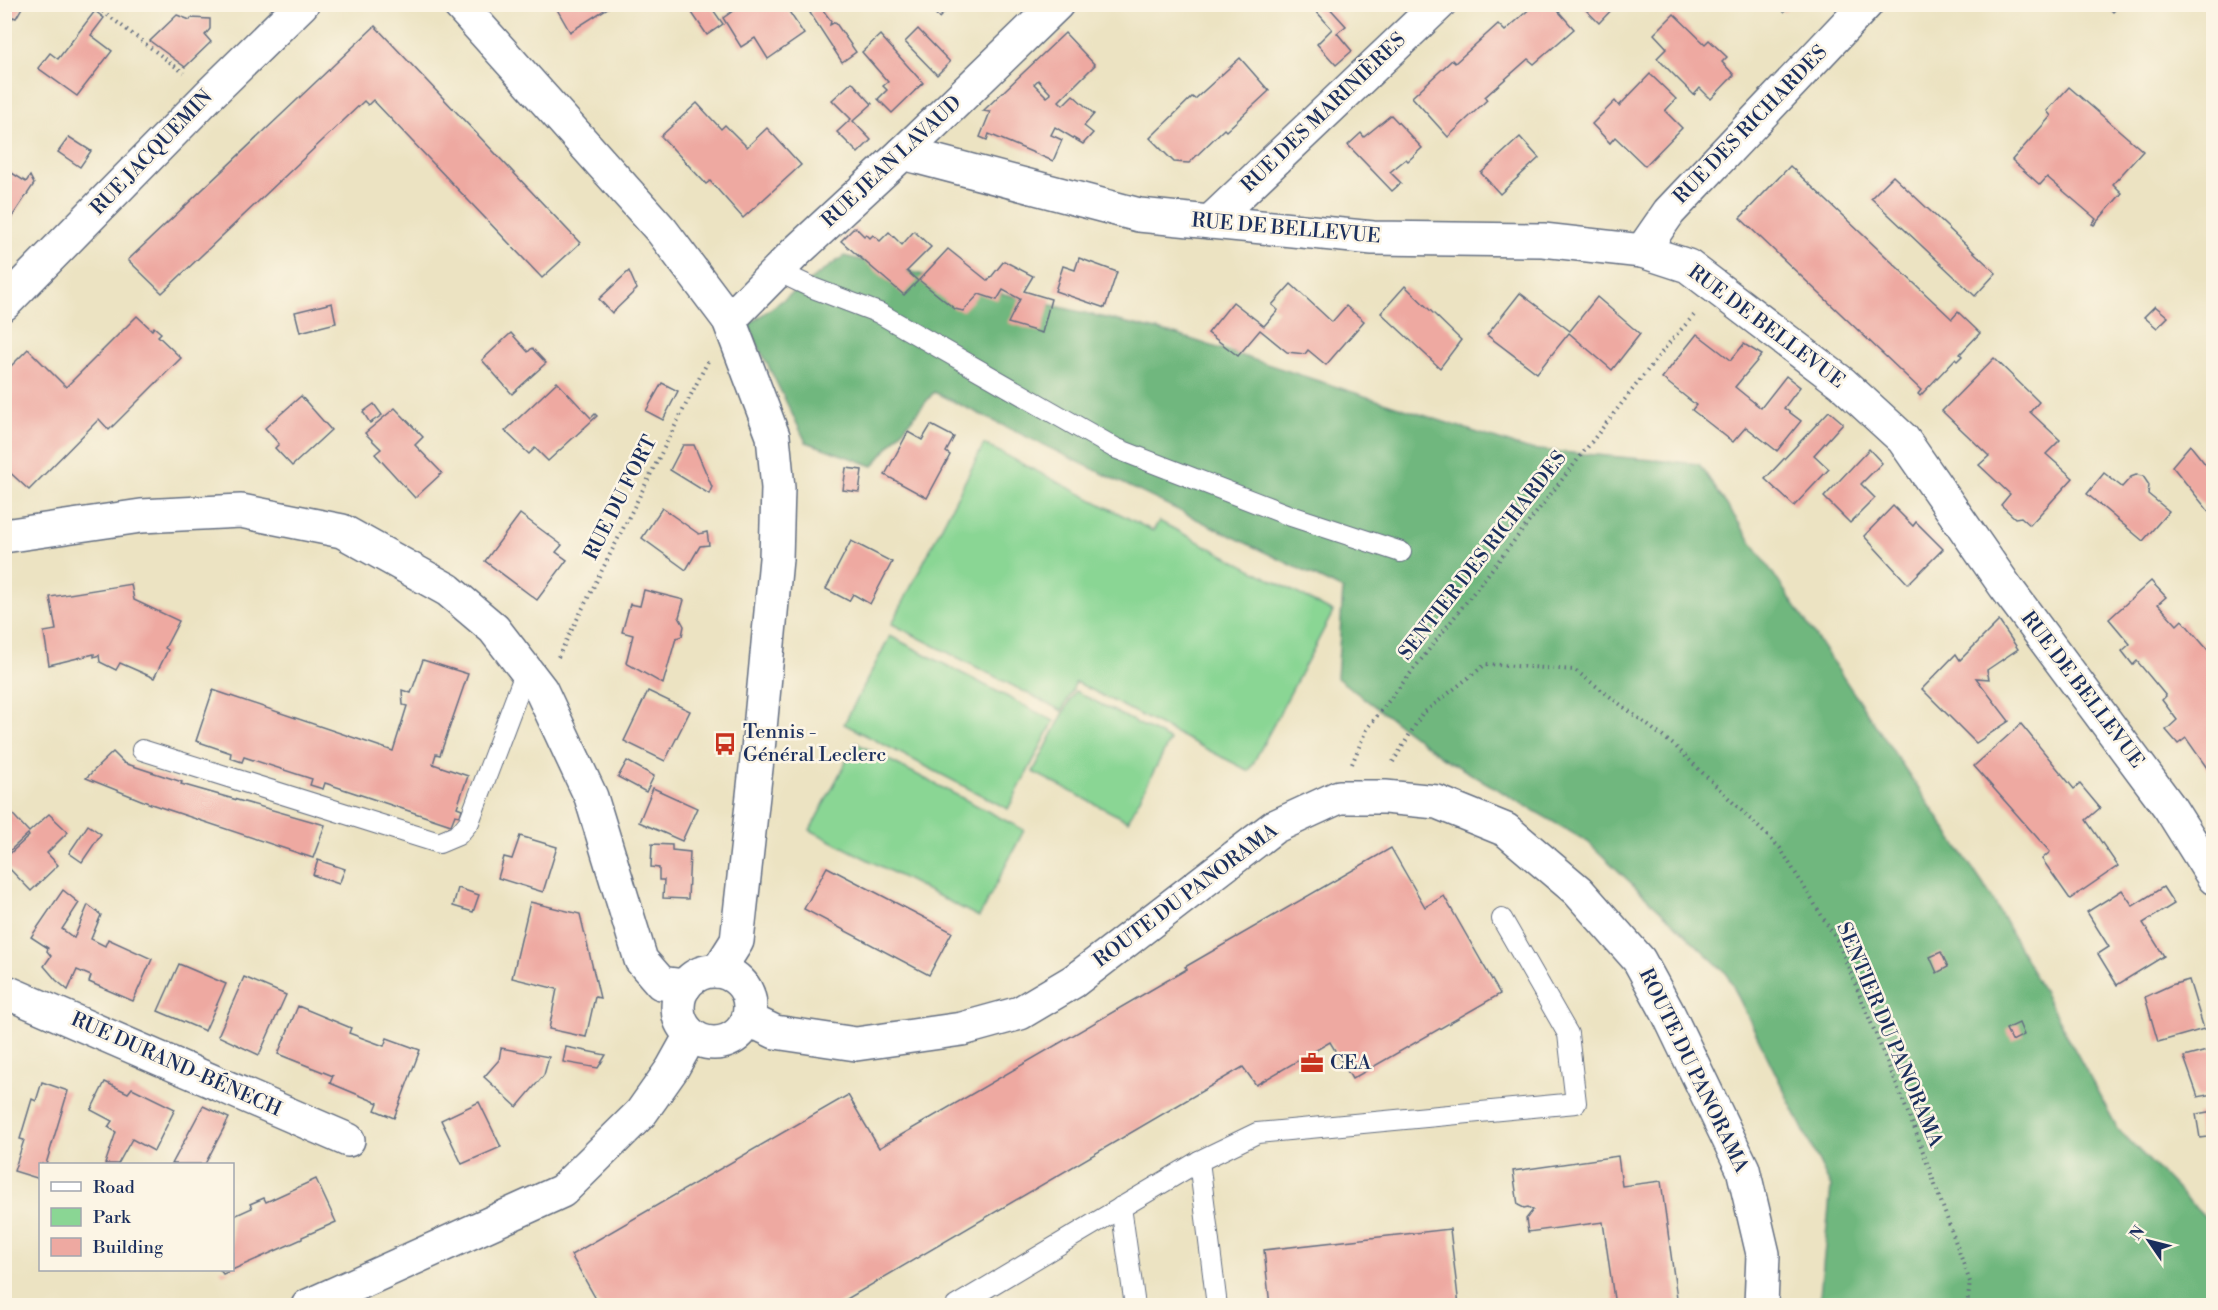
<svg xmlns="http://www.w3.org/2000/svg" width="2218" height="1310" viewBox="0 0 2218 1310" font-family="'Libre Bodoni',serif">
  <rect width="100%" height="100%" fill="#fcf5e5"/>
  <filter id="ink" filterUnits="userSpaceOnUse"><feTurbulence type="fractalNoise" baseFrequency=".0167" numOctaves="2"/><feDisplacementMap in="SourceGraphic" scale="12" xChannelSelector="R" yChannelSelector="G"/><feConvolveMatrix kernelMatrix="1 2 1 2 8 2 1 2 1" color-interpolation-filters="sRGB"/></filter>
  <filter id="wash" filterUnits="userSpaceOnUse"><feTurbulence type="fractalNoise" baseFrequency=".008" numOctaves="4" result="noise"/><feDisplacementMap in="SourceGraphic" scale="24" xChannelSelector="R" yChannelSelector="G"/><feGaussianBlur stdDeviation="1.35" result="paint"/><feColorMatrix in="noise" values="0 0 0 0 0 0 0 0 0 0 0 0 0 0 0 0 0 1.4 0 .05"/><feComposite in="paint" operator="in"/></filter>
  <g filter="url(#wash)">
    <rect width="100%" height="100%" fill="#ece3c2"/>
    <!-- green -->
    <g fill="#8ad694" stroke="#528279" stroke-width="1.5">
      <polygon points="984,444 1153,531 1159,521 1333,612 1249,771 1076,682 1062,711 892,624"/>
      <polygon points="890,636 1054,721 1008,809 844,724"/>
      <polygon points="1075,691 1170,740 1128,821 1033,772"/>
      <polygon points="856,743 1024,830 979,917 810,830"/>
    </g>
    <!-- forest -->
    <polygon fill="#6fb77e" stroke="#45736e" stroke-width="1.5" points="844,256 1178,335 1527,449 1699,464 1991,896 2118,1129 2213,1226 2213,1282 2207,1305 1819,1305 1831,1187 1727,974 1588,842 1442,757 1337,678 1343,590 934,392 873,466 806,442 748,325"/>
    <g id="blocks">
      <!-- building -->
      <g fill="#eea9a1" fill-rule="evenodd">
        <polygon points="4,4 24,4 16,18 13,17 10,22 5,19 9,14 4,11"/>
        <polygon points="554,4 614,4 570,32"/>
        <polygon points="686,4 709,4 723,24 707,35"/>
        <polygon points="743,4 784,4 804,34 768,59 755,38 741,47 723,18"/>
        <polygon points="927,4 953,4 939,18"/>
        <polygon points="1321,4 1326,4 1346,26 1337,33 1352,51 1336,65 1317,44 1332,29 1315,10"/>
        <polygon points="1535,4 1552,4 1574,29 1534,64 1528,59 1485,97 1487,100 1448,137 1412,97 1452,60 1455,63 1498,24 1505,31"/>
        <polygon points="1580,4 1617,4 1599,23"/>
        <polygon points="1778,4 1794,4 1784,12"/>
        <polygon points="2106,5 2120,5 2113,12"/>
        <polygon points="820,6 831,21 830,25 835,22 856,52 842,62 810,13"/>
        <polygon points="95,11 104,18 91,35 112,51 77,96 38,68 50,53 58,59"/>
        <polygon points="1674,14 1705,44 1709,40 1727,57 1722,62 1734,75 1711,99 1700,88 1694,95 1657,58 1667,48 1654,34"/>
        <polygon points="177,15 190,20 191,18 210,19 210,29 205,35 211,42 185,67 150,41"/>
        <polygon points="375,26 580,243 542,278 373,100 368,105 364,101 162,293 128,260"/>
        <polygon points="918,29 950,62 937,75 905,42"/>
        <path d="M1065 33 1095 65 1059 101 1063 105 1073 95 1094 114 1084 126 1093 133 1083 144 1055 127 1051 135 1062 140 1053 161 989 134 987 140 980 137 990 112 983 111ZM1038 80 1051 94 1047 97 1034 84Z"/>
        <polygon points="880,35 923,83 892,113 878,99 887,90 883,86 888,82 862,52"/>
        <polygon points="1240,58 1269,91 1226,131 1224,129 1189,163 1174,162 1150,138 1192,97 1195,99"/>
        <polygon points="1650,74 1676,99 1665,111 1682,128 1645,166 1615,137 1610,143 1592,124 1615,101 1619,106"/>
        <polygon points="852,82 872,104 853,121 871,140 858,153 837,132 851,119 832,100"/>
        <polygon points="2069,87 2143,151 2113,184 2122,193 2094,225 2092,224 2096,219 2047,177 2040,185 2012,160 2051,116 2047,111"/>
        <polygon points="697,103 721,129 725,125 747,147 767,128 801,165 743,218 710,181 706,184 661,136"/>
        <polygon points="1391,115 1422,148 1408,161 1406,159 1390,172 1401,183 1392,191 1348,145 1361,133 1364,137"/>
        <polygon points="69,137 91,151 80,167 58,152"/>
        <polygon points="1520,137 1539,158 1500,194 1481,173"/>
        <polygon points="1790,166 1952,319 1958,312 1980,333 1960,354 1962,356 1957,361 1955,359 1920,396 1918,394 1921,390 1740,218"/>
        <polygon points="4,168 26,182 30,176 34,184 4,229"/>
        <polygon points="1893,176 1996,273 1975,296 1871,198"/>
        <polygon points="855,227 864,236 866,234 870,238 873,235 880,241 889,232 902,245 914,231 931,247 907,271 918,281 904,295 841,241"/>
        <polygon points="948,249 988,281 1004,261 1033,276 1024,291 1051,299 1042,333 1008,323 1020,299 1003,290 997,300 979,294 963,311 955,309 919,280"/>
        <polygon points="1079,258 1117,272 1105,308 1055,291 1063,266 1075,270"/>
        <polygon points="629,271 637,289 612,313 599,299"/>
        <polygon points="1291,284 1332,322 1346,306 1364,321 1326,365 1308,350 1305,354 1287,352 1260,330 1238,356 1208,333 1233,302 1264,326 1278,310 1272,305"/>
        <polygon points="1405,286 1461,340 1440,368 1381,313"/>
        <polygon points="1520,293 1570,331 1597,297 1640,334 1612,370 1569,333 1537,373 1487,335"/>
        <polygon points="332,303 336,323 300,332 295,312"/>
        <polygon points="2155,306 2168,317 2157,328 2144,317"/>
        <polygon points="137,316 152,330 154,327 161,333 158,336 181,358 109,430 99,419 29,490 4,467 4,373 28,349 66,387"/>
        <polygon points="511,333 528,352 532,348 546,363 512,394 482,360"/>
        <polygon points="1697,334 1731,360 1744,344 1762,355 1735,387 1761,408 1786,376 1800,387 1784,408 1801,421 1777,451 1746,427 1733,442 1692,410 1696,405 1662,378"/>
        <polygon points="1994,358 2039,402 2030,412 2060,440 2046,454 2073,478 2030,525 2021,517 2015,518 2001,505 2010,494 1979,465 1989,456 1942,411"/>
        <polygon points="557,382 591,418 595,414 597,416 548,461 535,448 529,454 505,431"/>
        <polygon points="662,383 678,391 663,420 646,411"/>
        <polygon points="301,396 331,430 292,466 275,448 279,444 265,428"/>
        <polygon points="374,404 382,415 370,423 363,412"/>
        <polygon points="395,408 423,437 415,445 442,473 415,498 375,454 381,449 365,433"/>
        <polygon points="1829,411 1843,423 1814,455 1829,469 1794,506 1765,479"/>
        <polygon points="931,425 954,437 946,452 950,455 927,498 885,475 908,432 922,440"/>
        <polygon points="683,445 694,445 712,487 709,494 670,470"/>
        <polygon points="2190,445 2214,475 2214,518 2172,466"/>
        <polygon points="1869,449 1882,463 1861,484 1875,498 1850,523 1824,497"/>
        <polygon points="846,468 862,470 859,492 843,490"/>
        <polygon points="2104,473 2122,487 2131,477 2136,475 2143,476 2149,485 2148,494 2169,511 2143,541 2087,494"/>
        <polygon points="1893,506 1913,526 1916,522 1943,549 1908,584 1864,536"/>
        <polygon points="662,508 699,534 707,532 709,545 700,546 686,570 642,538"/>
        <polygon points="520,514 562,545 556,552 567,560 537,600 485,561"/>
        <polygon points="851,541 892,562 870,604 853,594 849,601 826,589"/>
        <polygon points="2151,581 2166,597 2158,604 2177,625 2182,620 2214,657 2209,662 2214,667 2214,778 2186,738 2178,744 2166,730 2177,720 2162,700 2166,696 2137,661 2133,665 2122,651 2130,644 2109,619"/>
        <polygon points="131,584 134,600 179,621 165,648 168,650 154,678 120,663 116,670 100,662 99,655 94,657 94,654 49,665 44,632 56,630 50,597"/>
        <polygon points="644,590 684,600 679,617 684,626 682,636 676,638 663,684 626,663 633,635 622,632 630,604 640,606"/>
        <polygon points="1999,621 2018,649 1987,670 1989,679 1976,678 2009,721 1976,743 1922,689 1956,654 1960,660"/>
        <polygon points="423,660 468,674 440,755 436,754 433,764 468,776 457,807 462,809 460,816 455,815 451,825 325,783 323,789 310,785 312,779 244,757 242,762 230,758 231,753 196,741 213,690 393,751 407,706 403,705 402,690 411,693"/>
        <polygon points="648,691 690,711 665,761 624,741"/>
        <polygon points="2021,724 2074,789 2080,784 2100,808 2086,820 2118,866 2070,899 2042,859 2050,852 1974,766"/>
        <polygon points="113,752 124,763 182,782 181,784 325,825 313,858 151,804 86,778"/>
        <polygon points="627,761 654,776 646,792 618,777"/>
        <polygon points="653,788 697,808 682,841 639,822"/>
        <polygon points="4,805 29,832 49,814 68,832 47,853 58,865 31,891 4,863 4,859 29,836 28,834 4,856"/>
        <polygon points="88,825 101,834 82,862 69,853"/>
        <polygon points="520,836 557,847 543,892 498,878 504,857 512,859"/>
        <polygon points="652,844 672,845 672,850 690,852 688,899 663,898 664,880 659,880 659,868 651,867"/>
        <polygon points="1391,848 1425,907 1444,896 1500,994 1352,1079 1330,1042 1256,1085 1243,1067 835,1306 600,1306 571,1255 848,1095 879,1148 1187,969 1185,967"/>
        <polygon points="318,860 345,869 339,884 313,875"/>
        <polygon points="827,867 952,932 929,975 804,909"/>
        <polygon points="2163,887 2174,904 2143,923 2164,956 2117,985 2098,954 2109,947 2087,912 2122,890 2133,906"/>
        <polygon points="458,888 479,895 473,912 453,906"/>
        <polygon points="63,890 79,903 62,929 74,938 88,905 101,915 91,939 105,946 108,939 152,959 133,1001 89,982 91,976 77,970 68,990 56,980 44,966 51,956 47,951 48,948 31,937"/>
        <polygon points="530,902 580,914 600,998 595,997 586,1037 549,1029 557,989 512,978"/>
        <polygon points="1941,952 1948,967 1937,973 1930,957"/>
        <polygon points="179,964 226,984 205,1031 158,1011"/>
        <polygon points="244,977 286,995 259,1055 218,1036"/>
        <polygon points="2189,980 2204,1029 2158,1042 2145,997 2171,985"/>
        <polygon points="298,1006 351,1028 349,1033 384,1046 387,1038 420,1050 394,1118 375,1110 378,1103 330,1083 333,1076 278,1054"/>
        <polygon points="2019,1023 2024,1035 2012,1041 2006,1029"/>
        <polygon points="566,1047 606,1055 598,1068 563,1062"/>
        <polygon points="501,1048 549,1057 544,1075 517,1107 484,1077 499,1060"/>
        <polygon points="2214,1049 2214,1094 2198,1097 2184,1057"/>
        <polygon points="42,1082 68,1091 46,1164 40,1164 40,1179 14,1171 24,1140 20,1139 32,1099 36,1101"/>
        <polygon points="105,1082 128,1093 132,1088 175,1109 154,1151 132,1139 118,1164 105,1164 116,1132 108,1127 112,1121 91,1110"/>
        <polygon points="479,1102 501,1147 462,1164 441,1120"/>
        <polygon points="203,1106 229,1118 205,1164 172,1164"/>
        <polygon points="2214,1111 2214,1136 2200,1138 2196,1114"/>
        <polygon points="1618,1156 1622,1186 1661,1181 1678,1306 1615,1306 1603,1222 1528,1232 1526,1219 1533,1210 1528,1207 1524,1208 1518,1205 1513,1171"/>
        <polygon points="316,1179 336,1222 302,1237 302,1239 223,1274 220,1270 232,1270 232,1217 252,1208 250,1204 264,1198 266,1202"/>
        <polygon points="1450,1229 1459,1306 1270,1306 1264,1250"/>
      </g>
    </g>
  </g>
  <g filter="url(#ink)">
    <use href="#blocks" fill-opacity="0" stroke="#646e81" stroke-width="1.5"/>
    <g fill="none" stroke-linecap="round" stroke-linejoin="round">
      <!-- service casing -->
      <g stroke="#646e81" stroke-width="22">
        <g id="service">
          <polyline points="777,271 813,288 879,313 1115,448 1288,515 1401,552"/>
          <polyline points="142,750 439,843 458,835 469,822 526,671"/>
          <polyline points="1199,1161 1217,1306"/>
          <polyline points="1121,1207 1135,1306"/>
          <polyline points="956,1306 1199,1161 1257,1133 1576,1103 1568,1034 1502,919"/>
        </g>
      </g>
      <!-- minor casing -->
      <g stroke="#646e81" stroke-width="36">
        <g id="minor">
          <polyline points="903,153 1139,215 1373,238 1543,240 1642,251 1688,266 1842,383 1903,439 2005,586 2170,808 2214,878"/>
          <polyline points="1210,222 1439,4"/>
          <polyline points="1642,251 1669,212 1866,4"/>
          <polyline points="4,304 211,93 302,4"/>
          <polyline points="729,320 795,253 903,153 1057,4"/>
          <polyline points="4,536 141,516 241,511 342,531 448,590 494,629 541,690 591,797 641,960 661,983 685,986"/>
          <polyline points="4,991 348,1140"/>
          <polyline points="748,1019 775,1032 856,1044 962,1029 1020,1013 1074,981 1274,827 1339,797 1385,797 1437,802 1506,830 1578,891 1639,960 1668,1013 1743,1169 1763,1254 1761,1306"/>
        </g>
      </g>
      <!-- tertiary casing -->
      <g stroke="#646e81" stroke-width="36">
        <g id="tertiary">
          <polyline points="459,4 662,231 729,320 773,436 778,488 776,559 758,750 737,941 718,971"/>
          <circle cx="714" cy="1007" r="36"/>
          <polyline points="308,1306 562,1191 641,1113 672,1069 691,1035"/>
        </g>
      </g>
      <!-- path -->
      <g stroke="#646e81" stroke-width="4" stroke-dasharray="1.5 4.5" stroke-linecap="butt">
        <polyline points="93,4 184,73"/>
        <polyline points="558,657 708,361"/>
        <polyline points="1393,762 1422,714 1486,664 1575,670 1675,746 1780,848 1838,942 1917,1135 1970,1282 1967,1306"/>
        <polyline points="1352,764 1366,730 1669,343 1696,313"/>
      </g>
      <!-- service -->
      <use href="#service" stroke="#fff" stroke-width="20"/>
      <!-- minor -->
      <use href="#minor" stroke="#fff" stroke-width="33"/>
      <!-- tertiary -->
      <use href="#tertiary" stroke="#fff" stroke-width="33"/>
    </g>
  </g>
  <!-- icons -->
  <defs>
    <g id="bus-bare" transform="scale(1.8)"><path d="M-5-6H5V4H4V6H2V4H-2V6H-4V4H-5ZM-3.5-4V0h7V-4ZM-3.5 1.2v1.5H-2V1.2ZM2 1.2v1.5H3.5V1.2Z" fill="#c8321e" stroke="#fcf5e5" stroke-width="2.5" paint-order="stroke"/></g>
    <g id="office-bare" transform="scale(1.8)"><path d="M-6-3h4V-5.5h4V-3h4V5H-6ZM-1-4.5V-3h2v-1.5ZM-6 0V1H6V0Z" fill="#c8321e" stroke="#fcf5e5" stroke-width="2.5" paint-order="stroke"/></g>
  </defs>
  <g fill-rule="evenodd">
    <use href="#bus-bare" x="725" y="744"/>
    <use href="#office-bare" x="1312" y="1063"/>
  </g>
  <g text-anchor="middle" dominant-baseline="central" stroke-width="5" stroke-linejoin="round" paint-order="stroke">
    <!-- street labels -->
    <g font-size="20" fill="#1b2f5e" stroke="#fcf5e5">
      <text transform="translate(1324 113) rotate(-44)">RUE DES MARINIÈRES</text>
      <text transform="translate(1751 125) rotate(-46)">RUE DES RICHARDES</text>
      <text transform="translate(152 153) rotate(-46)">RUE JACQUEMIN</text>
      <text transform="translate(892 162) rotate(-43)">RUE JEAN LAVAUD</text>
      <text transform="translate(1286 229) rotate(5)">RUE DE BELLEVUE</text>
      <text transform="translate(1766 327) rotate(37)">RUE DE BELLEVUE</text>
      <text transform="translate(621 498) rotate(-63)">RUE DU FORT</text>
      <text transform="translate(1483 556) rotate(-52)">SENTIER DES RICHARDES</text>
      <text transform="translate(2082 690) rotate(53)">RUE DE BELLEVUE</text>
      <text transform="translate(1186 896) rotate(-37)">ROUTE DU PANORAMA</text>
      <text transform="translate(1889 1035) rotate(67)">SENTIER DU PANORAMA</text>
      <text transform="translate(176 1065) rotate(24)">RUE DURAND-BÉNECH</text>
      <text transform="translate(1693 1071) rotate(64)">ROUTE DU PANORAMA</text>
    </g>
    <!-- poi labels -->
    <g font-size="20" fill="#1b2f5e" stroke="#fcf5e5" text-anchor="start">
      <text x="743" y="732">Tennis -<tspan x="743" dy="23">Général Leclerc</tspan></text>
      <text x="1330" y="1063">CEA</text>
    </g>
  </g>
  <!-- margin -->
  <rect width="2218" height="1310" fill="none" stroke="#fcf5e5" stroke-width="24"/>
  <!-- legend -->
  <rect x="39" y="1163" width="195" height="108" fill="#fcf5e5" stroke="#a2a6af" stroke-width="1.5"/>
  <rect x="51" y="1182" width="30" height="9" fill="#ffffff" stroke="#a2a6af" stroke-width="1.5"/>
  <text x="93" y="1193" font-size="18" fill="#1b2f5e">Road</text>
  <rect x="51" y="1208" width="30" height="18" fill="#8ad694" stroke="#a2a6af" stroke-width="1.5"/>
  <text x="93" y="1223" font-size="18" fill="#1b2f5e">Park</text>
  <rect x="51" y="1238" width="30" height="18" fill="#eea9a1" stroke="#a2a6af" stroke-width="1.5"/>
  <text x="93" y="1253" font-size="18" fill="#1b2f5e">Building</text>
  <!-- north arrow -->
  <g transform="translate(2149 1241) rotate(305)" stroke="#fcf5e5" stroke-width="4.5" paint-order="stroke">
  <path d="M0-4.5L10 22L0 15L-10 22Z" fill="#1b2f5e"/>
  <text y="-9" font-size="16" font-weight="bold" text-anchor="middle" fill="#1b2f5e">N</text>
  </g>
</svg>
